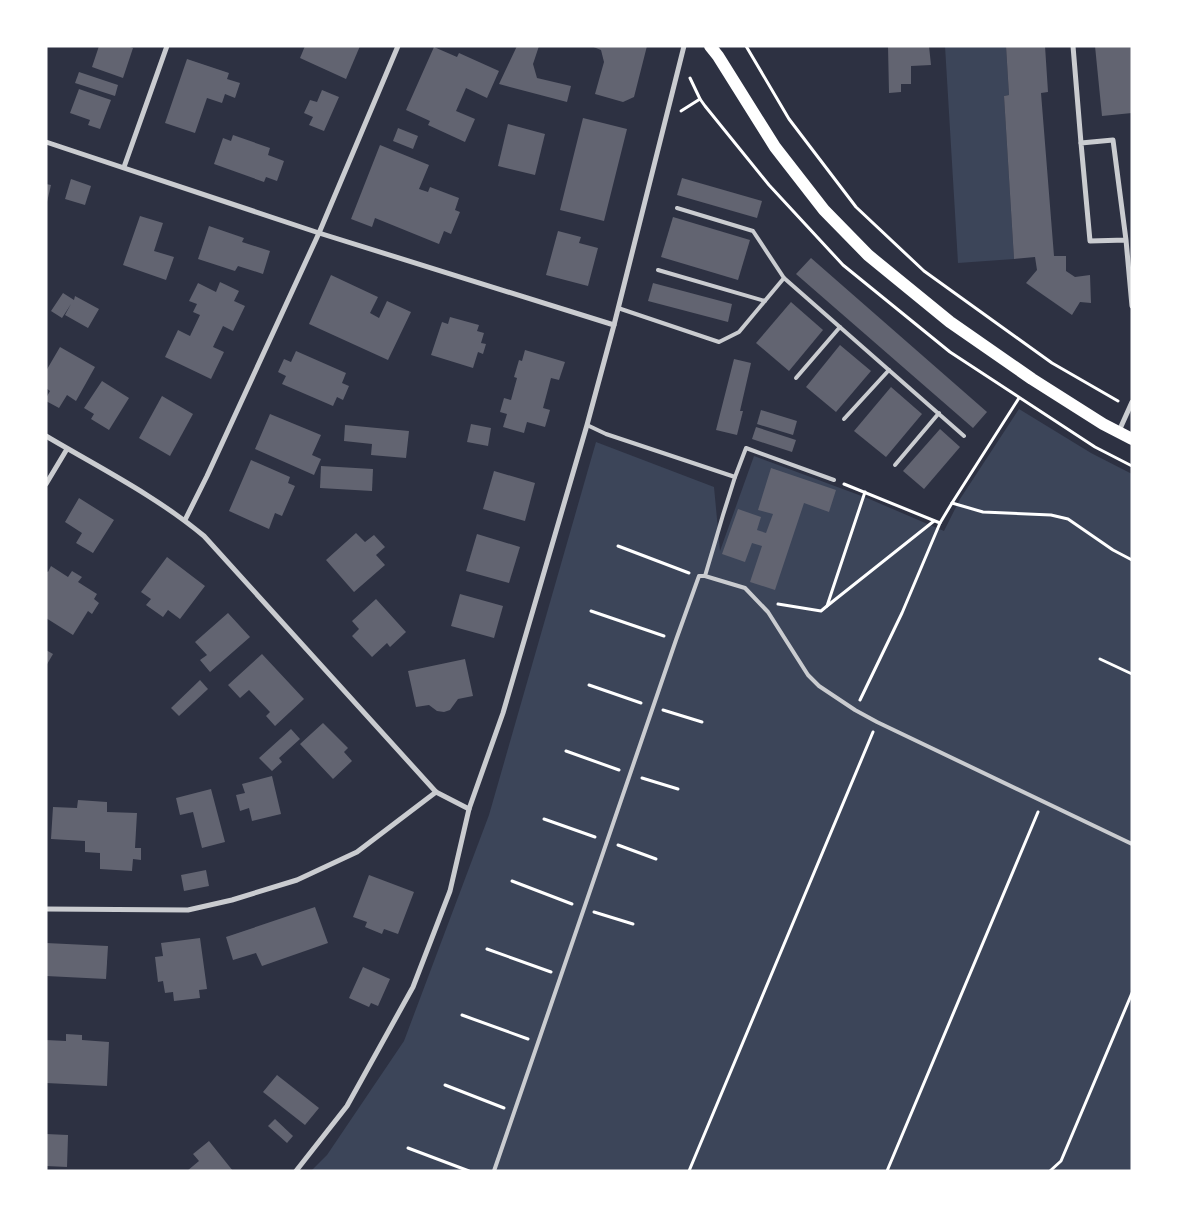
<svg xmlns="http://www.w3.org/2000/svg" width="1178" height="1217" viewBox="0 0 1178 1217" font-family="Rubik,sans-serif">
  <rect width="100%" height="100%" fill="#2d3142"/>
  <!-- green -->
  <g fill="#3c4559">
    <polygon points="945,46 1006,46 1009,95 1004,96 1014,259 958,263"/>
    <polygon points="1019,409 1091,453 1132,474 1132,1171 311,1171 327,1155 404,1041 489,815 596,442 714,487 720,551 754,456 867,498 944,531 960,499"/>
  </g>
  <!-- building -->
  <g fill="#626471">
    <polygon points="99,46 127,46 133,48 123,78 92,67"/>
    <polygon points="305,46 360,46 346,79 300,58"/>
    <polygon points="517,46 539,46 533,64 537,78 571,86 567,102 499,84"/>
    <polygon points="591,46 647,46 634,97 623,102 595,94 604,62 601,50"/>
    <polygon points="888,46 929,46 931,65 911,66 911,84 901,84 901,92 889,93"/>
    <polygon points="1006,46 1045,46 1048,92 1041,93 1054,256 1066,256 1066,271 1075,277 1090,275 1091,303 1080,302 1072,315 1026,283 1037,270 1035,257 1014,259 1004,96 1009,95"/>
    <polygon points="1095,46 1132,46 1132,113 1102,116"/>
    <polygon points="434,47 457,57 459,53 499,71 487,98 466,88 456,111 475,119 465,142 428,125 430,121 406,110"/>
    <polygon points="187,59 229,73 227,79 240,83 235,98 225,94 222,103 207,98 195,133 165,123"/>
    <polygon points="79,72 118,85 115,96 75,83"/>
    <polygon points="79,89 111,100 100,129 88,125 90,120 70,113"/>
    <polygon points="322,90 339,97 324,131 309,125 313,117 304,113 310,100 317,102"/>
    <polygon points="583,118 627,129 604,221 560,210"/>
    <polygon points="508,124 545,134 535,175 498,166"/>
    <polygon points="398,128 418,136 413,149 393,141"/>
    <polygon points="233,135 270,148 268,155 284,161 277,181 266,177 264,182 214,164 223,138 231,141"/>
    <polygon points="380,145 429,165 419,189 428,192 430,187 459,198 455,210 460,212 451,234 444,231 439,244 375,218 372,227 351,219"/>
    <polygon points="682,178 762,201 757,218 677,195"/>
    <polygon points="71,179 91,186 85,205 65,199"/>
    <polygon points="46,184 51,185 47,202 46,202"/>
    <polygon points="140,216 163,223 154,251 174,257 166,280 123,265"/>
    <polygon points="673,217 750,240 738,280 661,257"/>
    <polygon points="209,226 244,238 242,242 270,251 263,274 238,266 235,271 198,259"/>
    <polygon points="558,231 581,237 579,243 598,248 588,286 546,275"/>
    <polygon points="811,258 987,412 973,428 796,274"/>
    <polygon points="331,275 378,297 370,313 379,318 387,301 411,312 388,360 309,324"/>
    <polygon points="220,282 239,291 234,301 245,306 233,331 223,326 213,347 224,352 211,379 165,357 178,330 190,336 200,315 193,312 197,304 189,301 198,283 216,292"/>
    <polygon points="653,283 732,304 728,322 648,301"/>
    <polygon points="63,293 74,300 75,296 99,309 88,328 65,315 71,304 62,318 51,311"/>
    <polygon points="791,302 823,330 789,371 756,343"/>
    <polygon points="450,317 479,325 477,331 484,333 481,343 486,344 483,354 478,352 473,368 431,355 442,322 448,324"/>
    <polygon points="840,345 871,371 836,412 806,387"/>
    <polygon points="60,347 95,367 76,401 67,395 59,408 46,401 46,398 50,391 46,388 46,371"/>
    <polygon points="525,350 565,362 559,380 551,378 543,408 550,410 545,427 527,422 524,433 503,427 507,414 500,412 504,398 511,400 517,378 514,377 519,360 522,361"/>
    <polygon points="296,351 346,373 342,383 349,386 343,400 337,397 333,406 282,384 286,376 278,372 284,359 291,362"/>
    <polygon points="734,359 751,363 740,411 743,411 737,435 716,430"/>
    <polygon points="102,381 129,398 109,430 91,419 94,414 84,408"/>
    <polygon points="891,387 922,414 886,457 854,431"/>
    <polygon points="162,396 193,414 170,456 139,438"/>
    <polygon points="761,410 797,421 793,435 757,424"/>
    <polygon points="270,414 321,435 312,455 321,459 314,475 255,449"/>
    <polygon points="471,424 491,428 488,446 467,442"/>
    <polygon points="345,425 409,431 406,458 371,455 372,444 344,441"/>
    <polygon points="756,427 796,440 792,452 752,439"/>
    <polygon points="940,429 960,447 924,489 903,471"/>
    <polygon points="251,460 290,477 288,483 295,486 282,516 275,513 269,529 229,511"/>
    <polygon points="321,466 373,469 372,491 320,488"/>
    <polygon points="771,468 836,490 829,512 804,503 775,590 750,582 762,546 752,543 745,562 722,554 738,509 761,517 757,530 766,533 773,514 758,510"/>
    <polygon points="494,471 535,483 525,521 483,509"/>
    <polygon points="79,498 114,520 93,553 76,543 82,533 65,522"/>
    <polygon points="356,533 365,542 374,535 385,547 376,555 385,565 354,592 326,560"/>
    <polygon points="477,534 520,547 509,583 466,571"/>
    <polygon points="167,557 205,586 180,619 168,610 163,617 146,605 151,599 141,592"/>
    <polygon points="51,566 68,577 72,571 82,577 78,582 97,594 94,599 99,603 92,614 88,611 73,635 46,618 46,571 48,572"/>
    <polygon points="460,594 503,606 494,638 451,626"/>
    <polygon points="376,599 406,632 390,647 387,643 372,657 352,636 359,629 352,621"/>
    <polygon points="228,613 250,637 210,672 200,660 207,655 195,642"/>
    <polygon points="46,650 53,654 46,666"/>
    <polygon points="262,654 304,699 275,726 266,716 270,712 249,690 240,698 228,685"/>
    <polygon points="465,659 473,696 458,699 450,710 444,712 437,711 429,705 416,707 408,671"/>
    <polygon points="200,680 208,689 179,716 171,708"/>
    <polygon points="323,723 348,748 344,752 352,761 333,779 300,744"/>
    <polygon points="291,729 300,739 279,758 282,762 272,771 259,758"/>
    <polygon points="272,776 281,814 252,821 249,808 240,811 236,795 245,793 242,784"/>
    <polygon points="211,789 225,842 202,848 193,812 180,815 176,798"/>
    <polygon points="78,800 107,802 107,812 137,813 135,848 141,848 141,860 133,859 132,871 100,869 100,853 85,852 85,841 51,839 53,807 77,808"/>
    <polygon points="206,870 209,886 184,891 181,875"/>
    <polygon points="369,875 414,892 398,934 384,929 382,934 365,927 367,922 353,917"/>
    <polygon points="315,907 328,943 262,966 256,953 233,960 226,937"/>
    <polygon points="200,938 207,989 199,990 200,998 174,1001 173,992 165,993 163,981 158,982 155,957 163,956 161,943"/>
    <polygon points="46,943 108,946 106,979 46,976"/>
    <polygon points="363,967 390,979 378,1006 371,1003 369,1007 349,998"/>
    <polygon points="66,1034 82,1035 82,1040 109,1042 107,1086 46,1083 46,1040 66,1041"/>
    <polygon points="277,1075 319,1108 305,1125 263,1092"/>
    <polygon points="275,1119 293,1136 287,1143 268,1126"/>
    <polygon points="46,1134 68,1135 67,1167 46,1166"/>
    <polygon points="209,1141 233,1171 187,1171 199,1161 193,1154"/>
  </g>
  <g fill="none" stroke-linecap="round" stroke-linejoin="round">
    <!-- path -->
    <g stroke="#fff" stroke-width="3">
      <polyline points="746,46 789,119 856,207 924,271 1052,363 1118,401"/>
      <polyline points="690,78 700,99 705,106 769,185 843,265 950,352 1095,447 1132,466"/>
      <polyline points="681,111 700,99"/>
      <polyline points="844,484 940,523 902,613 860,700"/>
      <polyline points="952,503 983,512 1051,515 1068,519 1113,550 1132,560"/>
      <polyline points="940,523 952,503 1019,398"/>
      <polyline points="618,546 689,573"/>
      <polyline points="778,604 821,611 827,606 865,492"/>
      <polyline points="827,606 934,521"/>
      <polyline points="591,611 664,636"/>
      <polyline points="1100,659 1132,674"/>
      <polyline points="589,685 641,703"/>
      <polyline points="663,710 702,722"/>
      <polyline points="566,751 619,770"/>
      <polyline points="642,778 678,789"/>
      <polyline points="544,819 595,837"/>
      <polyline points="618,845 656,859"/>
      <polyline points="512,881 572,904"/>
      <polyline points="594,912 633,924"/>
      <polyline points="487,949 551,972"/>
      <polyline points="462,1015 528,1039"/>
      <polyline points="445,1085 504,1108"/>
      <polyline points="408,1148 469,1171"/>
      <polyline points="689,1171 873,732"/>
      <polyline points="887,1171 1038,812"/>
      <polyline points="1050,1171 1061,1161 1132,993"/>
    </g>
    <!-- service -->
    <g stroke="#caccd0" stroke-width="4">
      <polyline points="677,208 753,231 784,278"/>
      <polyline points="658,270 765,301"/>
      <polyline points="618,308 719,342 739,332 784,278 964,436"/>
      <polyline points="796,378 840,327"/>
      <polyline points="844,419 889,370"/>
      <polyline points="587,425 606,434 735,477 723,515 705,576 745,588 768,612 808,675 819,686 855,710 877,722 1132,844"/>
      <polyline points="895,465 939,413"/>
      <polyline points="735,477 746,448 834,480"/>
      <polyline points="494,1171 676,640 699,576 705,576"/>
    </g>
    <!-- minor -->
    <g stroke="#caccd0" stroke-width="5">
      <polyline points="1073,46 1081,143"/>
      <polyline points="46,142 319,233 614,325"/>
      <polyline points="124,167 167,46"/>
      <polyline points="1126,240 1090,241 1081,143 1113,140 1126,240 1132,306"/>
      <polyline points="1119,431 1132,402"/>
      <path d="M46 436C100 468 156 496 204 536L436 792 469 809"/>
      <polyline points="46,484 67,449"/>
      <polyline points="185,520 207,476 319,233 398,46"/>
      <polyline points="46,909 188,910 232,900 297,880 357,852 436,792"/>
      <polyline points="296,1171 347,1106 413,987 450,891 469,809 503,713 587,425 614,325 684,46"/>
    </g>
    <!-- primary -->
    <polyline stroke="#fff" stroke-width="12" points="710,46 718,56 775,147 824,210 868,255 950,322 1032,379 1103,424 1132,439"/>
  </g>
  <!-- border -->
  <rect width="1178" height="1217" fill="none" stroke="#ffffff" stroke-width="95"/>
</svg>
